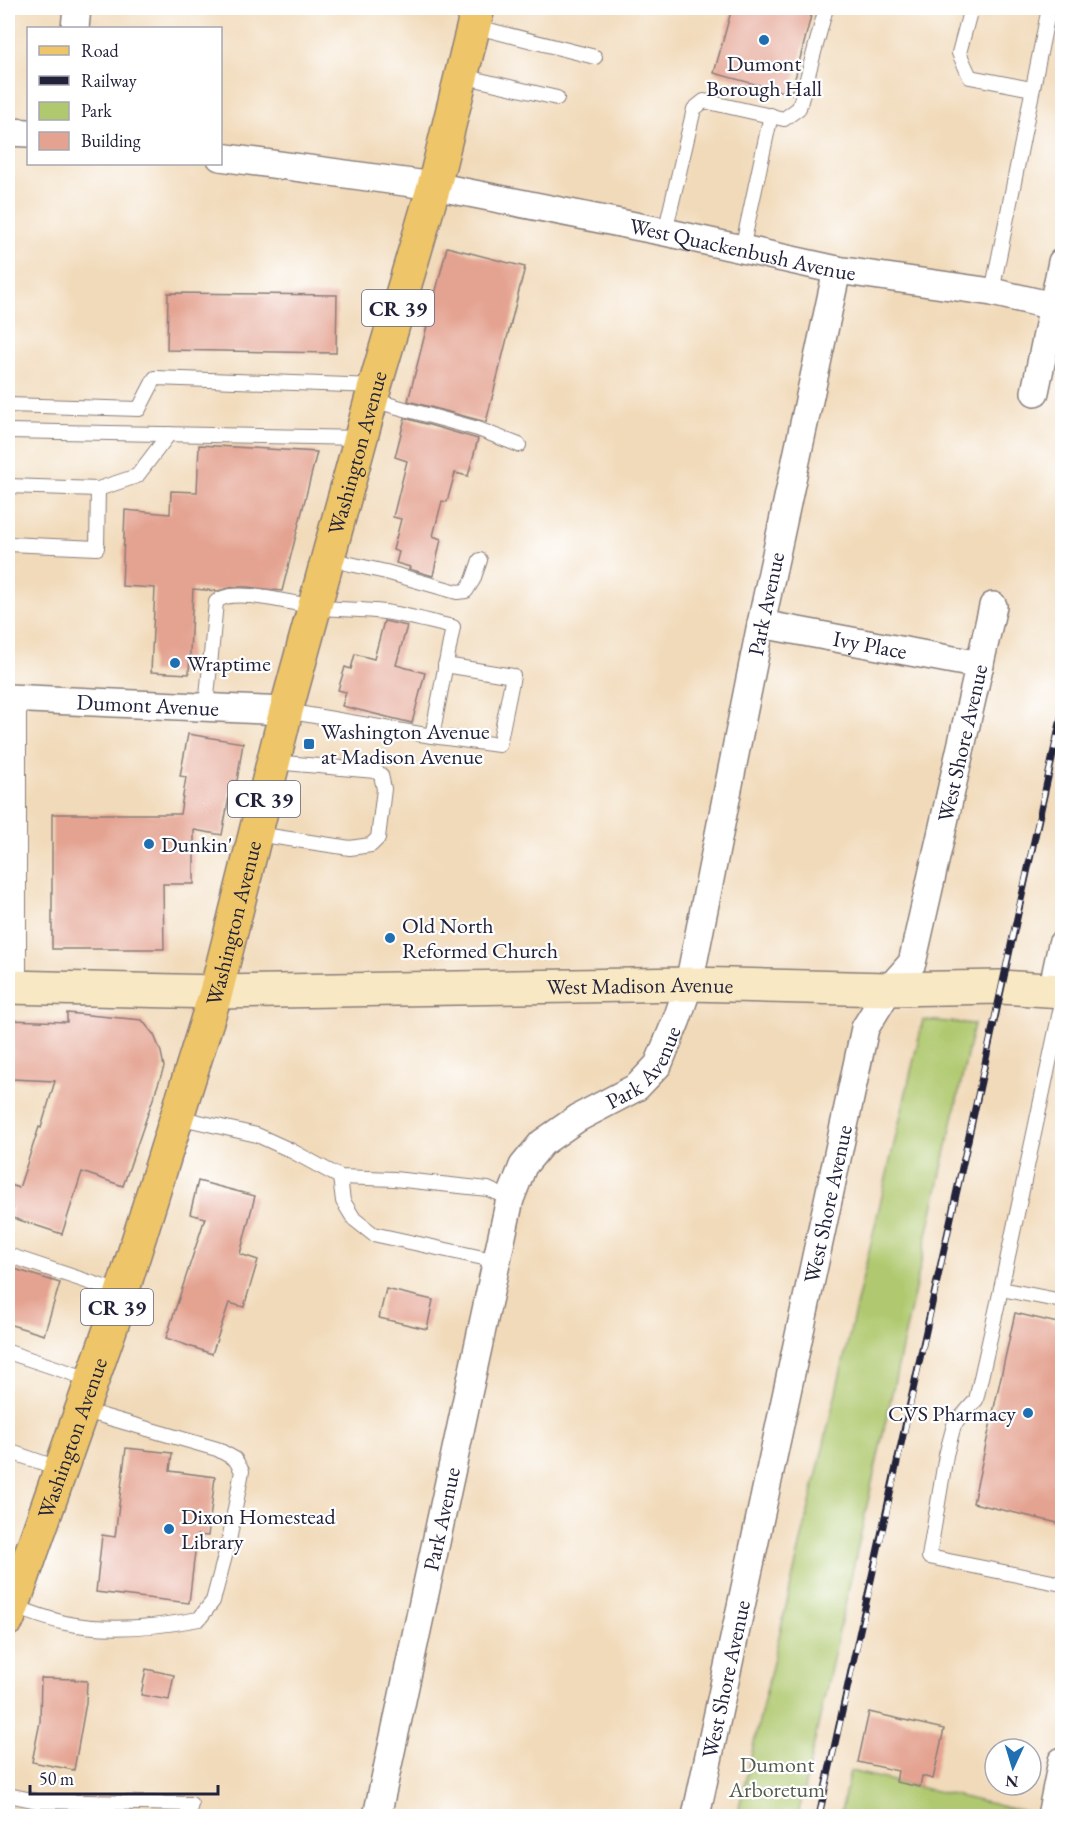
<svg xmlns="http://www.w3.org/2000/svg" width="1070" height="1824" viewBox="0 0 1070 1824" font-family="'EB Garamond',serif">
  <rect width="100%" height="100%" fill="#fff"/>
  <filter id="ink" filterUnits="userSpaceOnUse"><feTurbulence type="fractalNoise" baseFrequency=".0167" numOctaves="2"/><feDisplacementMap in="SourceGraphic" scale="12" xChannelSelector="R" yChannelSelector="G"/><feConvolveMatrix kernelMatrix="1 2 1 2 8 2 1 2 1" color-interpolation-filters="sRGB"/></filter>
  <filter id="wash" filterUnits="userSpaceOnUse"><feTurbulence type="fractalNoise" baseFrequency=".008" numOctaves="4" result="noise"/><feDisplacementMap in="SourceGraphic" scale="24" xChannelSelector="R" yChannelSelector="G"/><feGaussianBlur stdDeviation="1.35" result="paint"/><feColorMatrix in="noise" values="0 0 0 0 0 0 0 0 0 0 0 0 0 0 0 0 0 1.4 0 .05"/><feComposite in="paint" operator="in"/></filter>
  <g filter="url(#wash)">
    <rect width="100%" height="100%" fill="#f1daba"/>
    <!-- green -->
    <g fill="#b0c96f" stroke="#697655" stroke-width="1.5">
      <polygon points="923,1020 974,1024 798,1816 737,1816"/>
      <polygon points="850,1771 1031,1813 1031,1816 840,1816"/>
    </g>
    <g id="blocks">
      <!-- building -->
      <g fill="#e4a290">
        <polygon points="732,8 813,8 791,94 714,73"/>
        <polygon points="447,247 525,267 486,422 408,401"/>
        <polygon points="168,293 337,295 336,353 167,350"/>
        <polygon points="405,418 478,439 468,476 455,473 447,502 442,501 433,536 441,539 433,576 409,569 410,567 396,563 399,552 393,550 401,519 393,517 407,461 395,457"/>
        <polygon points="199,445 317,452 282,591 248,587 234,587 218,591 193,589 189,674 151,672 155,588 122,586 125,510 170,514 171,491 197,492"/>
        <polygon points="384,621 407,626 396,665 425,673 412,723 342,706 346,692 338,690 345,667 351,669 355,654 374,659"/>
        <polygon points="188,734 243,743 237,781 232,781 222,835 194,830 194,884 163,884 164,949 52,949 52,814 180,814 186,777 180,776"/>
        <polygon points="67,1013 142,1020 154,1035 161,1052 164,1067 123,1186 82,1172 62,1234 10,1217 13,1208 8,1206 8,1184 19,1188 39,1127 41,1128 55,1081 11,1079 12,1047 8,1047 8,1020 67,1022"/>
        <polygon points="198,1181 255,1196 240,1254 258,1260 244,1307 229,1303 212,1354 166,1338 205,1218 190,1214"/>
        <polygon points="8,1267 60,1283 44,1335 8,1324"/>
        <polygon points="386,1289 433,1300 427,1329 379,1318"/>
        <polygon points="1015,1313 1062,1324 1062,1524 973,1503"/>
        <polygon points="126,1448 172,1453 170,1471 215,1477 208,1536 197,1535 189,1603 96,1592 102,1535 115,1537"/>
        <polygon points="146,1669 174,1675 169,1700 141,1695"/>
        <polygon points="41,1678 75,1679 75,1680 87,1681 86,1703 74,1770 32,1762 40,1722"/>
        <polygon points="869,1712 944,1729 933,1779 922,1776 920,1787 896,1782 898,1771 858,1762"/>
      </g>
    </g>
  </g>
  <g filter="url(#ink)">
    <use href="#blocks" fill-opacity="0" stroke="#8a7e7a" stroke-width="1.5"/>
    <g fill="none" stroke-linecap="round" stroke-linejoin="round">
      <!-- service casing -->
      <g stroke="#8a7e7a" stroke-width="16">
        <g id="service">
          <polyline points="971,8 959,53 970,77 1032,89"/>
          <polyline points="473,26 595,57"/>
          <polyline points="462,76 557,98"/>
          <polyline points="665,232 694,109 704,101 784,119 799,108 826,8"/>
          <polyline points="742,249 771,115"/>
          <polyline points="992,292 1049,8"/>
          <polyline points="372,400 478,429 519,445"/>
          <polyline points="8,405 139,409 155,378 375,386"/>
          <polyline points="8,431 362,438"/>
          <polyline points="8,486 98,489 137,476 169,434"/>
          <polyline points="8,544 97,548 98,489"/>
          <polyline points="328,559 386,572 457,592 466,591 473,580 480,560"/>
          <path d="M206 707 216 602C231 586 294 604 315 607 338 610 361 609 384 612 407 615 430 622 453 627L432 736 286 711"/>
          <polyline points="432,736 499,745 513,676 445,665"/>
          <polyline points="256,834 350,848 371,845 378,838 384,789 381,775 375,771 274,762"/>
          <polyline points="19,988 19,698"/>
          <polyline points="1062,1002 1001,1289 1062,1301"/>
          <polyline points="177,1117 257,1135 290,1150 340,1177 394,1179 488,1189 510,1199"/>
          <polyline points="340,1177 343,1201 354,1219 373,1234 497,1261"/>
          <polyline points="8,1255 122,1293"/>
          <polyline points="1001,1289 976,1400 954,1425 946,1455 929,1557 1062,1584"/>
          <polyline points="8,1352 92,1380"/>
          <polyline points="8,1451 61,1469"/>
          <path d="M12 1606C30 1612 47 1619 65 1623 108 1632 157 1627 199 1619L213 1601 229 1541 242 1471 235 1459 217 1449 82 1410"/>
          <polyline points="8,1795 37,1801 191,1804 188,1816"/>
        </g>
      </g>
      <!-- minor casing -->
      <g stroke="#8a7e7a" stroke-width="30">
        <g id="minor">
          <polyline points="75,28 77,8"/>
          <polyline points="8,132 28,133"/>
          <path id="s1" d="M220 157 434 186 665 232 837 270 992 292 1053 306"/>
          <polyline points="1035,392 1062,262"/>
          <path id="s2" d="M761 624 980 665"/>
          <path id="s3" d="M8 698 286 711"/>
          <polyline points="1052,991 1062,944"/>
          <path id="s4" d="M377 1816 510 1199 523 1166 542 1143 578 1118 637 1087 658 1065 677 1019 689 984 761 624 837 270"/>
          <path id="s5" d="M696 1816 865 1028 889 989 912 963 993 606"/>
          <polyline points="1051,1816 1062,1761"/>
        </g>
      </g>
      <!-- secondary casing -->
      <g stroke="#8a7e7a" stroke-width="36">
        <g id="secondary">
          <path id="s6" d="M8 987 216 992 689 984 889 989 1001 987 1062 991"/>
        </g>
      </g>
      <!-- primary casing -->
      <g stroke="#8a7e7a" stroke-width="36">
        <g id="primary">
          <path id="s7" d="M8 1619 114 1318 216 992 286 711 375 386 434 186 478 8"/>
        </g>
      </g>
      <!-- service -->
      <use href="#service" stroke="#fff" stroke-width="14"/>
      <!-- minor -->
      <use href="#minor" stroke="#fff" stroke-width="27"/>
      <!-- secondary -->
      <use href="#secondary" stroke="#f8e8c3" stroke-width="33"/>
      <!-- primary -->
      <use href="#primary" stroke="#eec569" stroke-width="33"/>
      <!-- rail casing -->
      <g stroke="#22223b" stroke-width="7">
        <path id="rail" d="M819 1816C903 1449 979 1081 1062 714"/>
      </g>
      <!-- rail -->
      <use href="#rail" stroke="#fff" stroke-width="4.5" stroke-dasharray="14" stroke-linecap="butt"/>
    </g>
  </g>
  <!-- markers -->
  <g fill="#1f6fb2" stroke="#fff" stroke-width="2">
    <circle cx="764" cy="40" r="6"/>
    <circle cx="175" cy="663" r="6"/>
    <rect x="303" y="738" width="12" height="12" rx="3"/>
    <circle cx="149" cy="844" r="6"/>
    <circle cx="390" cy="938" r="6"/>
    <circle cx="1028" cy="1413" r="6"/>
    <circle cx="169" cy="1529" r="6"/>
  </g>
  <g text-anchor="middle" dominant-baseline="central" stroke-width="4.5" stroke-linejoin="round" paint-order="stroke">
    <!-- shield labels -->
    <g fill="#fff" stroke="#646476" stroke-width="1.5">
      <rect x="362" y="290" width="72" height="36" rx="4.5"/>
      <rect x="228" y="781" width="72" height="36" rx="4.5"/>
      <rect x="81" y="1289" width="72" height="36" rx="4.5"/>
    </g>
    <g font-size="21" font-weight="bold" fill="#22223b">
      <text x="398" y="308">CR 39</text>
      <text x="264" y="799">CR 39</text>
      <text x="117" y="1307">CR 39</text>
    </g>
    <!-- poi labels -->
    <g font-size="22" fill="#22223b" stroke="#fff" text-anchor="start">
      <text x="764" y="63" text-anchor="middle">Dumont<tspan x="764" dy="25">Borough Hall</tspan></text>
      <text x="187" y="663">Wraptime</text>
      <text x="321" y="731">Washington Avenue<tspan x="321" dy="25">at Madison Avenue</tspan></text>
      <text x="161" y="844">Dunkin'</text>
      <text x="402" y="925">Old North<tspan x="402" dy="25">Reformed Church</tspan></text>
      <text x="1016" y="1413" text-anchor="end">CVS Pharmacy</text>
      <text x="181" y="1516">Dixon Homestead<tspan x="181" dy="25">Library</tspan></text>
    </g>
    <!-- street labels -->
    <g font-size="22" fill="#22223b" stroke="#fff">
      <text stroke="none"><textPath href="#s1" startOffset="531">West Quackenbush Avenue</textPath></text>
      <text stroke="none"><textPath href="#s7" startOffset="1218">Washington Avenue</textPath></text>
      <text stroke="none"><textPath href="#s4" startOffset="1312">Park Avenue</textPath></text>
      <text stroke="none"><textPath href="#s2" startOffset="111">Ivy Place</textPath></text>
      <text stroke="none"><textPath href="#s3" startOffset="140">Dumont Avenue</textPath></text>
      <text stroke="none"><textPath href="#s5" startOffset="1112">West Shore Avenue</textPath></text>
      <text stroke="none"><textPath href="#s7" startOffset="732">Washington Avenue</textPath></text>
      <text stroke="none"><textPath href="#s6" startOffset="632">West Madison Avenue</textPath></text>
      <text stroke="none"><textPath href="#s4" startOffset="826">Park Avenue</textPath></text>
      <text stroke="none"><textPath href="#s5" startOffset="626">West Shore Avenue</textPath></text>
      <text stroke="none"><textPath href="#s7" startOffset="192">Washington Avenue</textPath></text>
      <text stroke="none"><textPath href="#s4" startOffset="304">Park Avenue</textPath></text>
      <text stroke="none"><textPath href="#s5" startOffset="140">West Shore Avenue</textPath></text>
    </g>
    <!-- park labels -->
    <g font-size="22" fill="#545c4d" stroke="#fff">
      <text x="777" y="1764">Dumont<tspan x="777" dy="25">Arboretum</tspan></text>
    </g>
  </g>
  <!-- margin -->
  <rect width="1070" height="1824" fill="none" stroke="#fff" stroke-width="30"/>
  <!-- legend -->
  <rect x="27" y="27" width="195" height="138" fill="#ffffff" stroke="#a7a7b1" stroke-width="1.5"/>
  <rect x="39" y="46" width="30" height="9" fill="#eec569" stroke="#a7a7b1" stroke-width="1.5"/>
  <text x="81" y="57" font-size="18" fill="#22223b">Road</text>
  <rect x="39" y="76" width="30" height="9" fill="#22223b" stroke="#a7a7b1" stroke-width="1.5"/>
  <text x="81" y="87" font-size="18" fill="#22223b">Railway</text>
  <rect x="39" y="102" width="30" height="18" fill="#b0c96f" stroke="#a7a7b1" stroke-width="1.5"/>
  <text x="81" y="117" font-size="18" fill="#22223b">Park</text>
  <rect x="39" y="132" width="30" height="18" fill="#e4a290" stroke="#a7a7b1" stroke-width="1.5"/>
  <text x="81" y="147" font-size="18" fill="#22223b">Building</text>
  <!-- north arrow -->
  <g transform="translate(1013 1767) rotate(184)"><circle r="28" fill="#ffffff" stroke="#a7a7b1" stroke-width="1.5"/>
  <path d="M0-4.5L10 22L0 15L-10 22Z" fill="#1f6fb2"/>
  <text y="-9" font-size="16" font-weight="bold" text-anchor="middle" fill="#22223b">N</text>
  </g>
  <!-- scale -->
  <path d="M30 1785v9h188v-9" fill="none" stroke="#22223b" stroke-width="3"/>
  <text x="39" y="1785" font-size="18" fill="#22223b" stroke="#ffffff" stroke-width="4.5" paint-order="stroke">50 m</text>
</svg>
